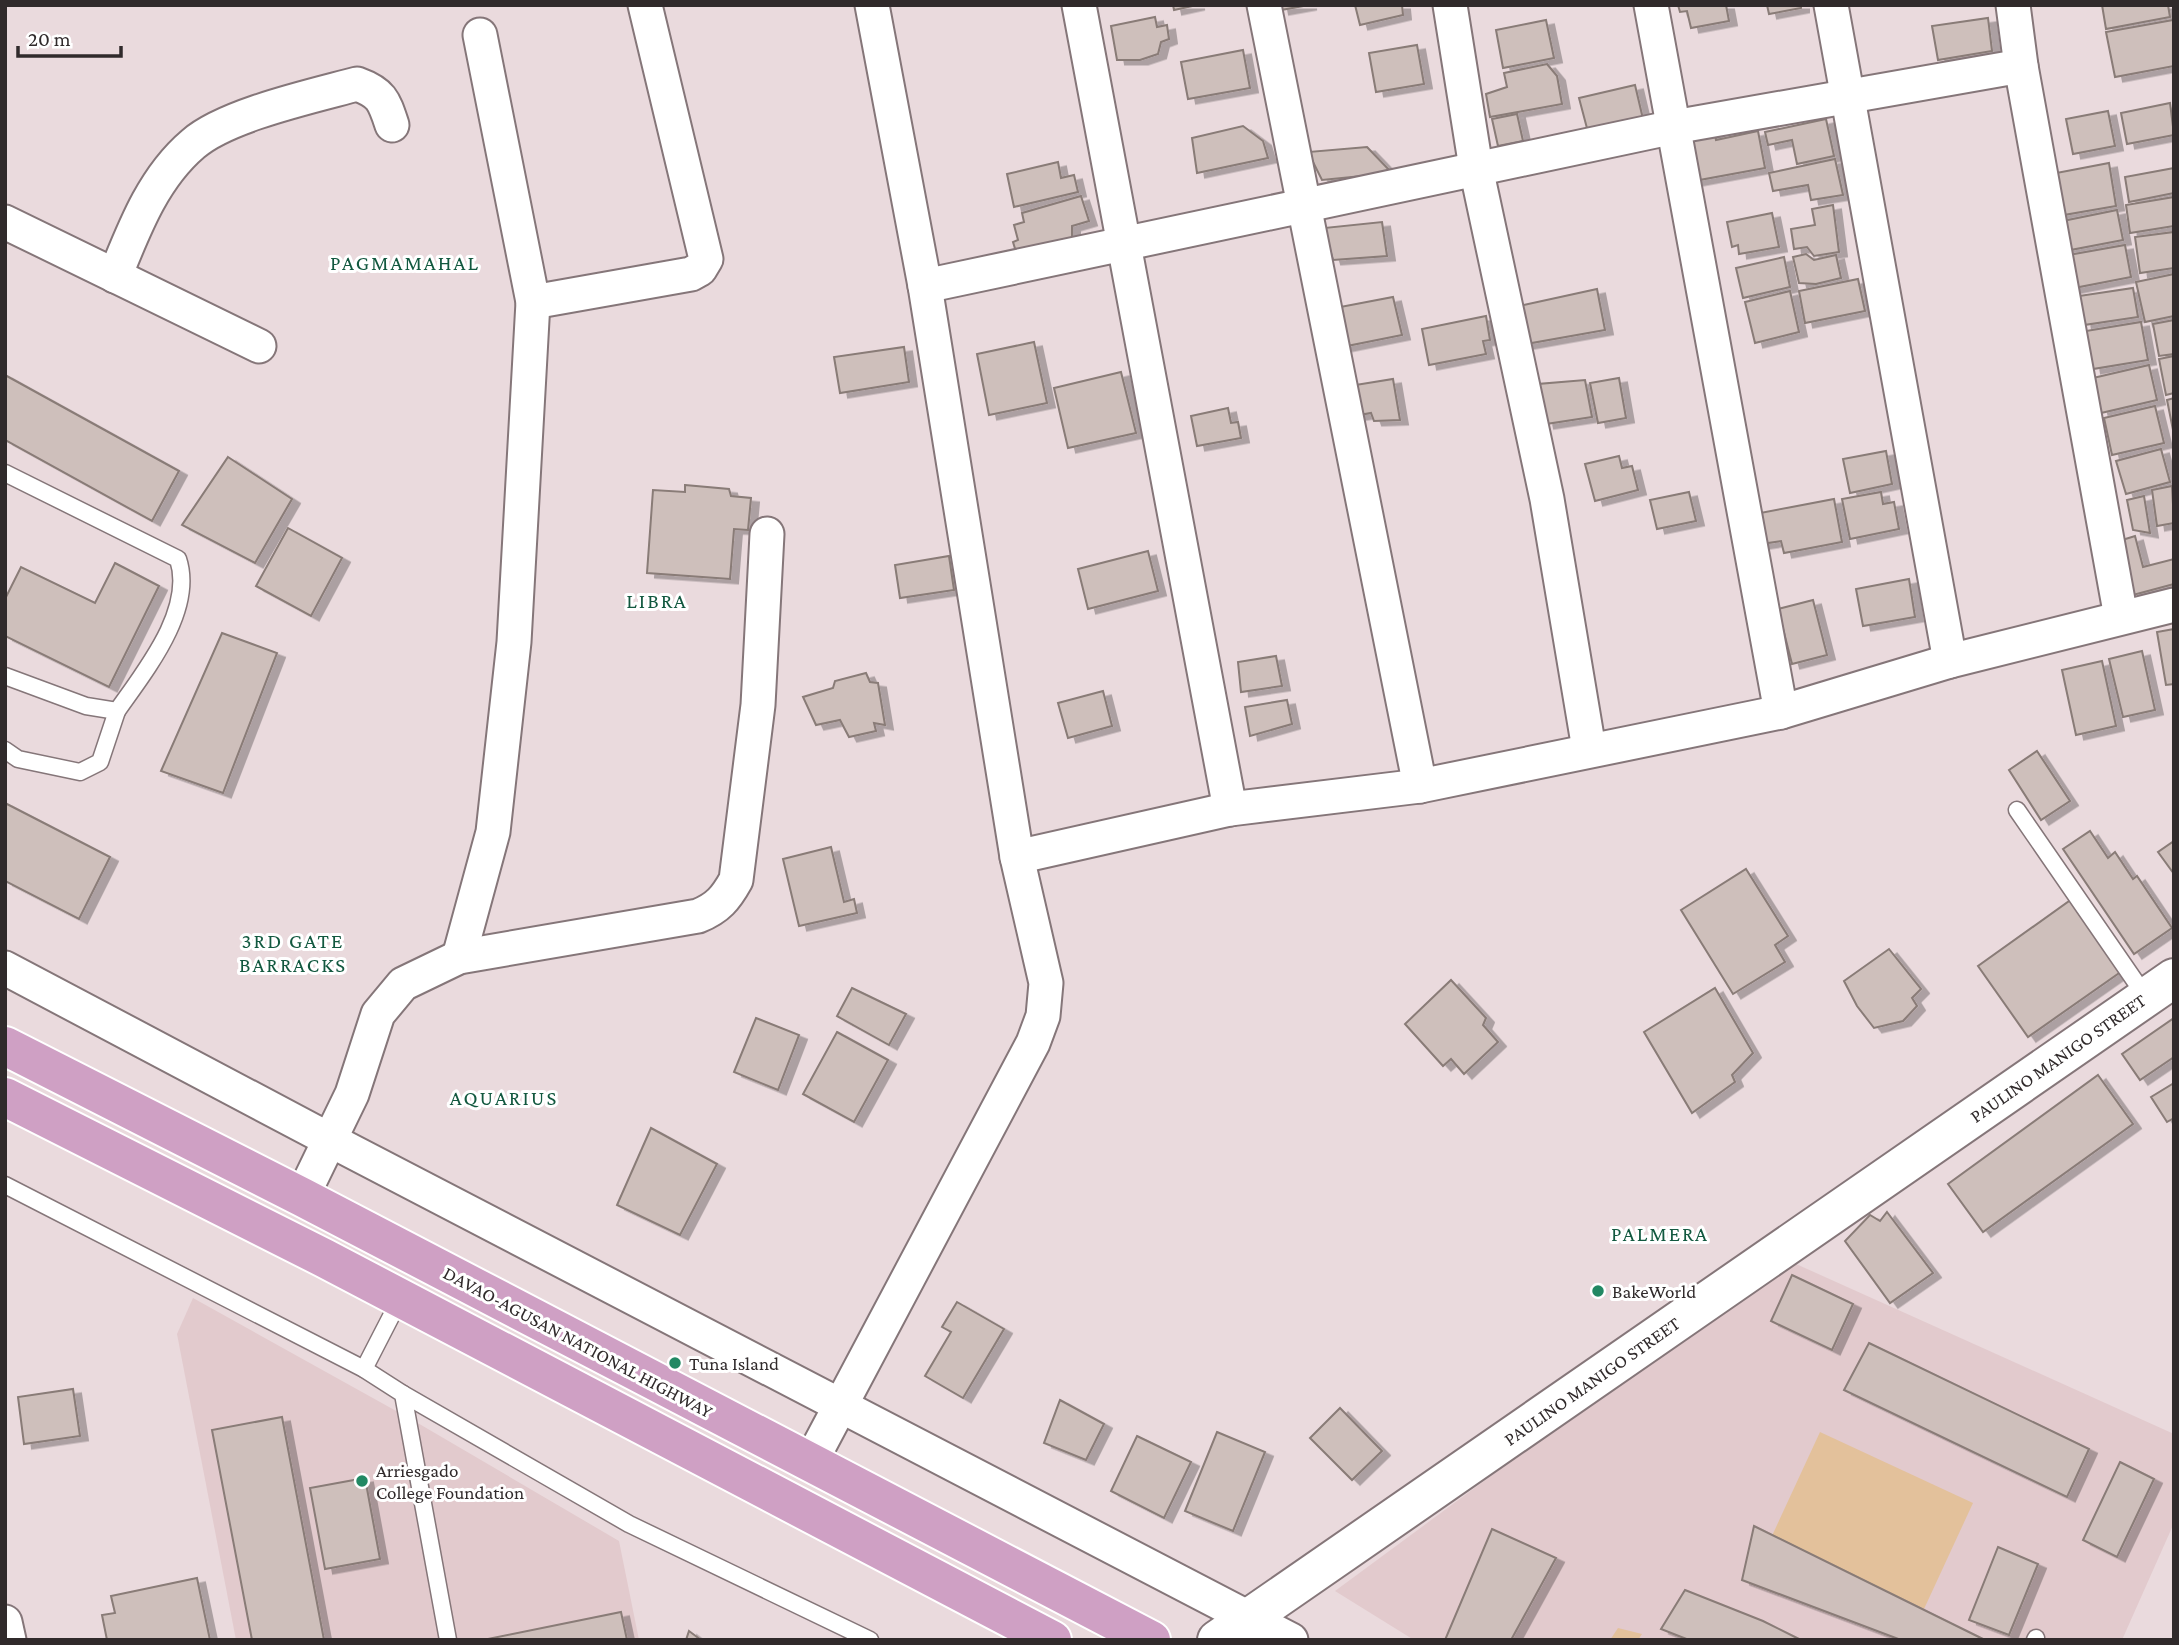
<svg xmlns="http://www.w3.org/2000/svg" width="2179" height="1645" viewBox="0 0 2179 1645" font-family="'Crimson Pro',serif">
  <defs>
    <filter id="shadow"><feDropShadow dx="8" dy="4.5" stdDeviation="0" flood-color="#0004"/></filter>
  </defs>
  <rect width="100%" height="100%" fill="#eadadd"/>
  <!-- built -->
  <g fill="#e2cacd">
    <polygon points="1785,1259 2174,1434 2174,1523 2122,1640 1414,1640 1335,1591"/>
    <polygon points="193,1298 416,1422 619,1541 639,1640 236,1640 177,1334"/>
  </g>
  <!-- green -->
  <g fill="#e3c19b">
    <polygon points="1820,1432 1973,1503 1924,1609 1771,1538"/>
    <polygon points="1618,1628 1642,1634 1638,1640 1610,1640"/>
  </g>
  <!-- building -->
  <g fill="#cebfbb" stroke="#897b77" stroke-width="2" filter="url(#shadow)">
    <polygon points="1173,5 1197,5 1174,10"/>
    <polygon points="1280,5 1309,5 1281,10"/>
    <polygon points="1355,5 1402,5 1403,15 1360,25"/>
    <polygon points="1678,5 1726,5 1729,21 1691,28 1687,11 1680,12"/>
    <polygon points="1767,5 1801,5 1801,8 1769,14"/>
    <polygon points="2102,5 2168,5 2170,17 2106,29"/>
    <polygon points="1155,17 1157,27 1167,25 1169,39 1161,42 1158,54 1140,60 1117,60 1111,26"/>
    <polygon points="1988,18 1992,51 1938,60 1932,26"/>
    <polygon points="1546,20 1554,58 1503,68 1496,30"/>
    <polygon points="2173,20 2174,66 2115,77 2106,32"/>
    <polygon points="1417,45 1424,84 1376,92 1369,53"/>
    <polygon points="1243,50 1250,88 1188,99 1181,62"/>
    <polygon points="1547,64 1557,76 1562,104 1490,117 1486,94 1507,87 1504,73"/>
    <polygon points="1635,85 1643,119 1588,132 1579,98"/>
    <polygon points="2170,103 2174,135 2127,144 2121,113"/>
    <polygon points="2108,111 2115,146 2073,154 2066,119"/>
    <polygon points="1517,114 1523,141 1498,146 1492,119"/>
    <polygon points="1826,119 1834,156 1797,164 1792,140 1768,145 1765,132"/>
    <polygon points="1243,126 1263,141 1268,158 1197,173 1192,138"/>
    <polygon points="1713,127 1716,140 1758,131 1765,168 1694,181 1686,142"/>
    <polygon points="1367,147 1392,173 1322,180 1308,152"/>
    <polygon points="1835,159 1843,195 1811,200 1808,185 1773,191 1769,173"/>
    <polygon points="1058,162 1061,178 1074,175 1078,192 1014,207 1007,174"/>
    <polygon points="2109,163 2116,206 2058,216 2051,174"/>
    <polygon points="2174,168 2174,193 2129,202 2125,177"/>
    <polygon points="1081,196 1089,221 1072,226 1072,240 1017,255 1013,242 1018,240 1014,225 1024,222 1022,213"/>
    <polygon points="2174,197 2174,226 2130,233 2126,205"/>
    <polygon points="1833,205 1839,252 1814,256 1807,247 1794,249 1791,229 1815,225 1812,209"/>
    <polygon points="2117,210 2123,240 2060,252 2053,223"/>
    <polygon points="1772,213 1779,247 1739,254 1738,245 1732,247 1727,222"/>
    <polygon points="1382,222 1387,256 1333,260 1324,228"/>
    <polygon points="2174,232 2174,268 2140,273 2135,237"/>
    <polygon points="2125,245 2131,277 2069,289 2063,256"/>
    <polygon points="1806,254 1814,260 1836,255 1841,278 1816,284 1799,283 1793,257"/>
    <polygon points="1784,257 1790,287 1743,298 1736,268"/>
    <polygon points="2174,274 2174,316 2145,322 2136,282"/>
    <polygon points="1858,279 1865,311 1805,323 1799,291"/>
    <polygon points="2133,288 2138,317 2084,325 2079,296"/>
    <polygon points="1597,289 1605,330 1526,344 1519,306"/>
    <polygon points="1790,291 1799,332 1755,343 1745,302"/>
    <polygon points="1393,297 1402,335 1342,347 1335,308"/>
    <polygon points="1486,316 1490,340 1483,341 1486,354 1429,365 1422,329"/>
    <polygon points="2174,320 2174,354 2159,356 2153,324"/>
    <polygon points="2141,322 2148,360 2093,369 2086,331"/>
    <polygon points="1034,342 1047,403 989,415 977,354"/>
    <polygon points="904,347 909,382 840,393 834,357"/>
    <polygon points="2174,356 2174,393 2166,395 2159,359"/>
    <polygon points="2149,365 2157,400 2101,413 2093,378"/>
    <polygon points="1121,372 1136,433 1068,448 1054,388"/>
    <polygon points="5,375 179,471 152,521 5,440"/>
    <polygon points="1619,378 1626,418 1598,423 1590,383"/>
    <polygon points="1393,379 1400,420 1374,421 1371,413 1348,417 1343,387"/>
    <polygon points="1585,380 1592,417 1546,424 1538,384"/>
    <polygon points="2174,398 2174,435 2167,400"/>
    <polygon points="2155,406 2164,443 2112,455 2104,418"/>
    <polygon points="1228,408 1231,423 1238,422 1241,438 1197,446 1191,416"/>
    <polygon points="2161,449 2170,482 2126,494 2116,461"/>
    <polygon points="1886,451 1892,484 1850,493 1843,459"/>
    <polygon points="1619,456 1622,468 1632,466 1638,490 1595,501 1585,464"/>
    <polygon points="228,457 292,499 255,563 182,525"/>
    <polygon points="685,485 729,489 731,496 751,498 748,530 734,529 730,579 647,573 653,490 685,492"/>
    <polygon points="2172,486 2174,523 2157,526 2152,490"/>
    <polygon points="1689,492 1696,521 1657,529 1650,500"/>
    <polygon points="1881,492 1883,504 1894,502 1899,529 1850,539 1842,499"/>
    <polygon points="2144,496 2150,533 2133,530 2127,500"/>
    <polygon points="1834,499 1842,542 1784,553 1781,541 1761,544 1755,514"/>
    <polygon points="288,528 342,558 311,616 256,586"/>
    <polygon points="2135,536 2143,567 2174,559 2174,584 2133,595 2119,541"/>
    <polygon points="1148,551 1158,591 1088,609 1078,569"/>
    <polygon points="949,556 954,590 900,598 895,565"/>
    <polygon points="115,563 159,586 109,687 5,636 5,599 21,567 95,603"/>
    <polygon points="1909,579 1915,617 1863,626 1856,589"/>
    <polygon points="1813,600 1827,655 1792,664 1778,609"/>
    <polygon points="2174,629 2174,684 2166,685 2157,632"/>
    <polygon points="222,633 277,653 223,793 161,771"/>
    <polygon points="2142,651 2155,710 2123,717 2109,659"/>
    <polygon points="1276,656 1282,686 1241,692 1238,662"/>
    <polygon points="2102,661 2116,726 2076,735 2062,670"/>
    <polygon points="866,673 870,682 878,683 885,725 874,723 876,731 849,737 840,720 816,725 803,697 833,688 835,681"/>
    <polygon points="1103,691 1112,726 1068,738 1058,703"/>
    <polygon points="1287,700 1292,724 1250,736 1245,707"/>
    <polygon points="2037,751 2070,801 2041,820 2009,770"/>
    <polygon points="5,803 110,857 79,919 5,881"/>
    <polygon points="2090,831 2108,858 2115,852 2133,879 2137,876 2172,928 2134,954 2063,849"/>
    <polygon points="2174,841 2174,874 2158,852"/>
    <polygon points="831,847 844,902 854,899 857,913 799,926 783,859"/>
    <polygon points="1746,869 1788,936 1775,945 1785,962 1733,994 1681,910"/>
    <polygon points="2072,899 2122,971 2028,1037 1978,966"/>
    <polygon points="1889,949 1921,989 1912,998 1917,1006 1903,1021 1874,1028 1857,1006 1844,981"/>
    <polygon points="1451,980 1486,1018 1483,1025 1498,1042 1464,1074 1451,1059 1443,1066 1405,1024"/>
    <polygon points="852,988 906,1014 889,1045 837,1016"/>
    <polygon points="1715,988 1753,1053 1732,1075 1735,1082 1692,1113 1644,1032"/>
    <polygon points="756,1018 799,1035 778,1090 734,1072"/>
    <polygon points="2174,1018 2174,1057 2140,1080 2122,1054"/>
    <polygon points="837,1032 888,1060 854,1122 803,1094"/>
    <polygon points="2098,1075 2133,1124 1983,1232 1948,1184"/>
    <polygon points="2174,1083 2174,1118 2167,1122 2151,1097"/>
    <polygon points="651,1128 717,1164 680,1235 617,1205"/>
    <polygon points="1887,1212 1933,1273 1890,1303 1845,1241 1870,1215 1880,1221"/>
    <polygon points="1792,1275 1853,1304 1832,1350 1771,1321"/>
    <polygon points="957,1302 1004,1329 963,1398 925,1376 951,1332 942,1327"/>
    <polygon points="1869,1343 2089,1449 2067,1497 1844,1390"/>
    <polygon points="73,1389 80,1436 24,1444 18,1397"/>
    <polygon points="1060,1400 1104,1424 1086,1460 1044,1443"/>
    <polygon points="1340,1408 1382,1451 1352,1480 1310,1438"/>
    <polygon points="282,1417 324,1640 252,1640 212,1430"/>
    <polygon points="1217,1432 1265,1452 1233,1531 1185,1511"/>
    <polygon points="1137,1436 1191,1462 1164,1518 1111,1491"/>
    <polygon points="2120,1462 2154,1479 2117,1557 2083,1540"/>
    <polygon points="365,1478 380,1559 325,1569 310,1488"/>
    <polygon points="1754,1526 1985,1640 1901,1640 1742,1580"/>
    <polygon points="1492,1529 1556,1558 1511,1640 1445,1640"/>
    <polygon points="1998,1547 2038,1564 2009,1635 1969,1620"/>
    <polygon points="197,1578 210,1640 107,1640 102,1615 115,1613 111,1596"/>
    <polygon points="1685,1590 1763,1621 1801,1640 1689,1640 1661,1629"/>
    <polygon points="621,1612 627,1640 483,1640"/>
    <polygon points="689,1631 701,1640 686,1640"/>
  </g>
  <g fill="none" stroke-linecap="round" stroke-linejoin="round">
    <!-- service casing -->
    <g stroke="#857679" stroke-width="19">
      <g id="service">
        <path d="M5 473 178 559C195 610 145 671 117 711L86 706 5 676"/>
        <polyline points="5,750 18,759 80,772 100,762 117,711"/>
        <polyline points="2017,810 2146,997"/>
        <polyline points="5,1185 364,1369 403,1394 448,1640"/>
        <polyline points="364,1369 400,1299"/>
        <polyline points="403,1394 629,1524 870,1640"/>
        <polyline points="2035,1640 2036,1638"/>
      </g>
    </g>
    <!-- minor casing -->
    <g stroke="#857679" stroke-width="37">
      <g id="minor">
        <polyline points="1079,5 1230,809"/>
        <polyline points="1264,5 1420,786"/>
        <polyline points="1450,5 1476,168 1547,499 1589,749"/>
        <polyline points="1651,5 1781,712"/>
        <polyline points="1831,5 1950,661"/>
        <polyline points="2013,5 2021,66 2121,617"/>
        <polyline points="5,222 259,346"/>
        <path d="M115 276C134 229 153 178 193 144 226 115 313 96 357 84 382 93 384 101 392 125"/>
        <polyline points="925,286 1674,127 2021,66"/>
        <polyline points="533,302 691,274 700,269 706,259 645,5"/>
        <polyline points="1017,857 1230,809 1420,786 1781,712 1950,661 2174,605"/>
        <polyline points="459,957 493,832 514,642 533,302 480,35"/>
        <polyline points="5,968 330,1140 1291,1640"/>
        <path d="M302 1197 352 1094 378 1014 403 984 459 957 698 916C718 908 726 898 736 880L758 705 767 534"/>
        <polyline points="810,1463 1033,1043 1043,1016 1046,983 1017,857 925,286 872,5"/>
        <polyline points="5,1622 9,1640"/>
      </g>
    </g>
    <!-- tertiary casing -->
    <g stroke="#857679" stroke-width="42">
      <polyline id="tertiary" points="1217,1640 2174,978"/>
    </g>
    <!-- trunk casing -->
    <g stroke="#fff" stroke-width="42">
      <g id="trunk">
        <polyline points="5,1046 302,1197 1151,1640"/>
        <polyline points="5,1097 324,1258 1052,1640"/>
      </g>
    </g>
    <!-- service -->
    <use href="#service" stroke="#fff" stroke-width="16"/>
    <!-- minor -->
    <use href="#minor" stroke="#fff" stroke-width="33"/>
    <!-- tertiary -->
    <use href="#tertiary" stroke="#fff" stroke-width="38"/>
    <!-- trunk -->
    <use href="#trunk" stroke="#cfa0c4" stroke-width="38"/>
  </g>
  <!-- markers -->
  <g fill="#228863" stroke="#fff" stroke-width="2.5">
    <circle cx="1598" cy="1291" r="7"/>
    <circle cx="675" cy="1363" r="7"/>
    <circle cx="362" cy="1481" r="7"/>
  </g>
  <g text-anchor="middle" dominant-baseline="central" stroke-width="6" stroke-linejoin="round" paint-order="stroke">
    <!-- street labels -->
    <g font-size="19" fill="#302a2b" stroke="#fff">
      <text transform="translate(2058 1058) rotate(-35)">PAULINO MANIGO STREET</text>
      <text transform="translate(578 1342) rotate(28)">DAVAO-AGUSAN NATIONAL HIGHWAY</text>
      <text transform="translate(1592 1381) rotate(-35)">PAULINO MANIGO STREET</text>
    </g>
    <!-- poi labels -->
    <g font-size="19" fill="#302a2b" stroke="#fff" text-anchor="start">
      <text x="1612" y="1291">BakeWorld</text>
      <text x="689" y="1363">Tuna Island</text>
      <text x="376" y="1470">Arriesgado<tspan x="376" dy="22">College Foundation</tspan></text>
    </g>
    <!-- neighbourhood labels -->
    <g font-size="21" letter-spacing="2" fill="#12583f" stroke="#fff">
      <text x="405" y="263">PAGMAMAHAL</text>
      <text x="657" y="601">LIBRA</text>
      <text x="293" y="941">3RD GATE<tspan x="293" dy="24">BARRACKS</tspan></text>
      <text x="504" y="1098">AQUARIUS</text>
      <text x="1660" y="1234">PALMERA</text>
    </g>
  </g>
  <!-- border -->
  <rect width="2179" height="1645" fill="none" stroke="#302a2b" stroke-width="14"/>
  <!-- scale -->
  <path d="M18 46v10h103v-10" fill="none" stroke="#302a2b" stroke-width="3.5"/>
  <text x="28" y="46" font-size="21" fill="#302a2b" stroke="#ffffff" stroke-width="5" paint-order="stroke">20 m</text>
</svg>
